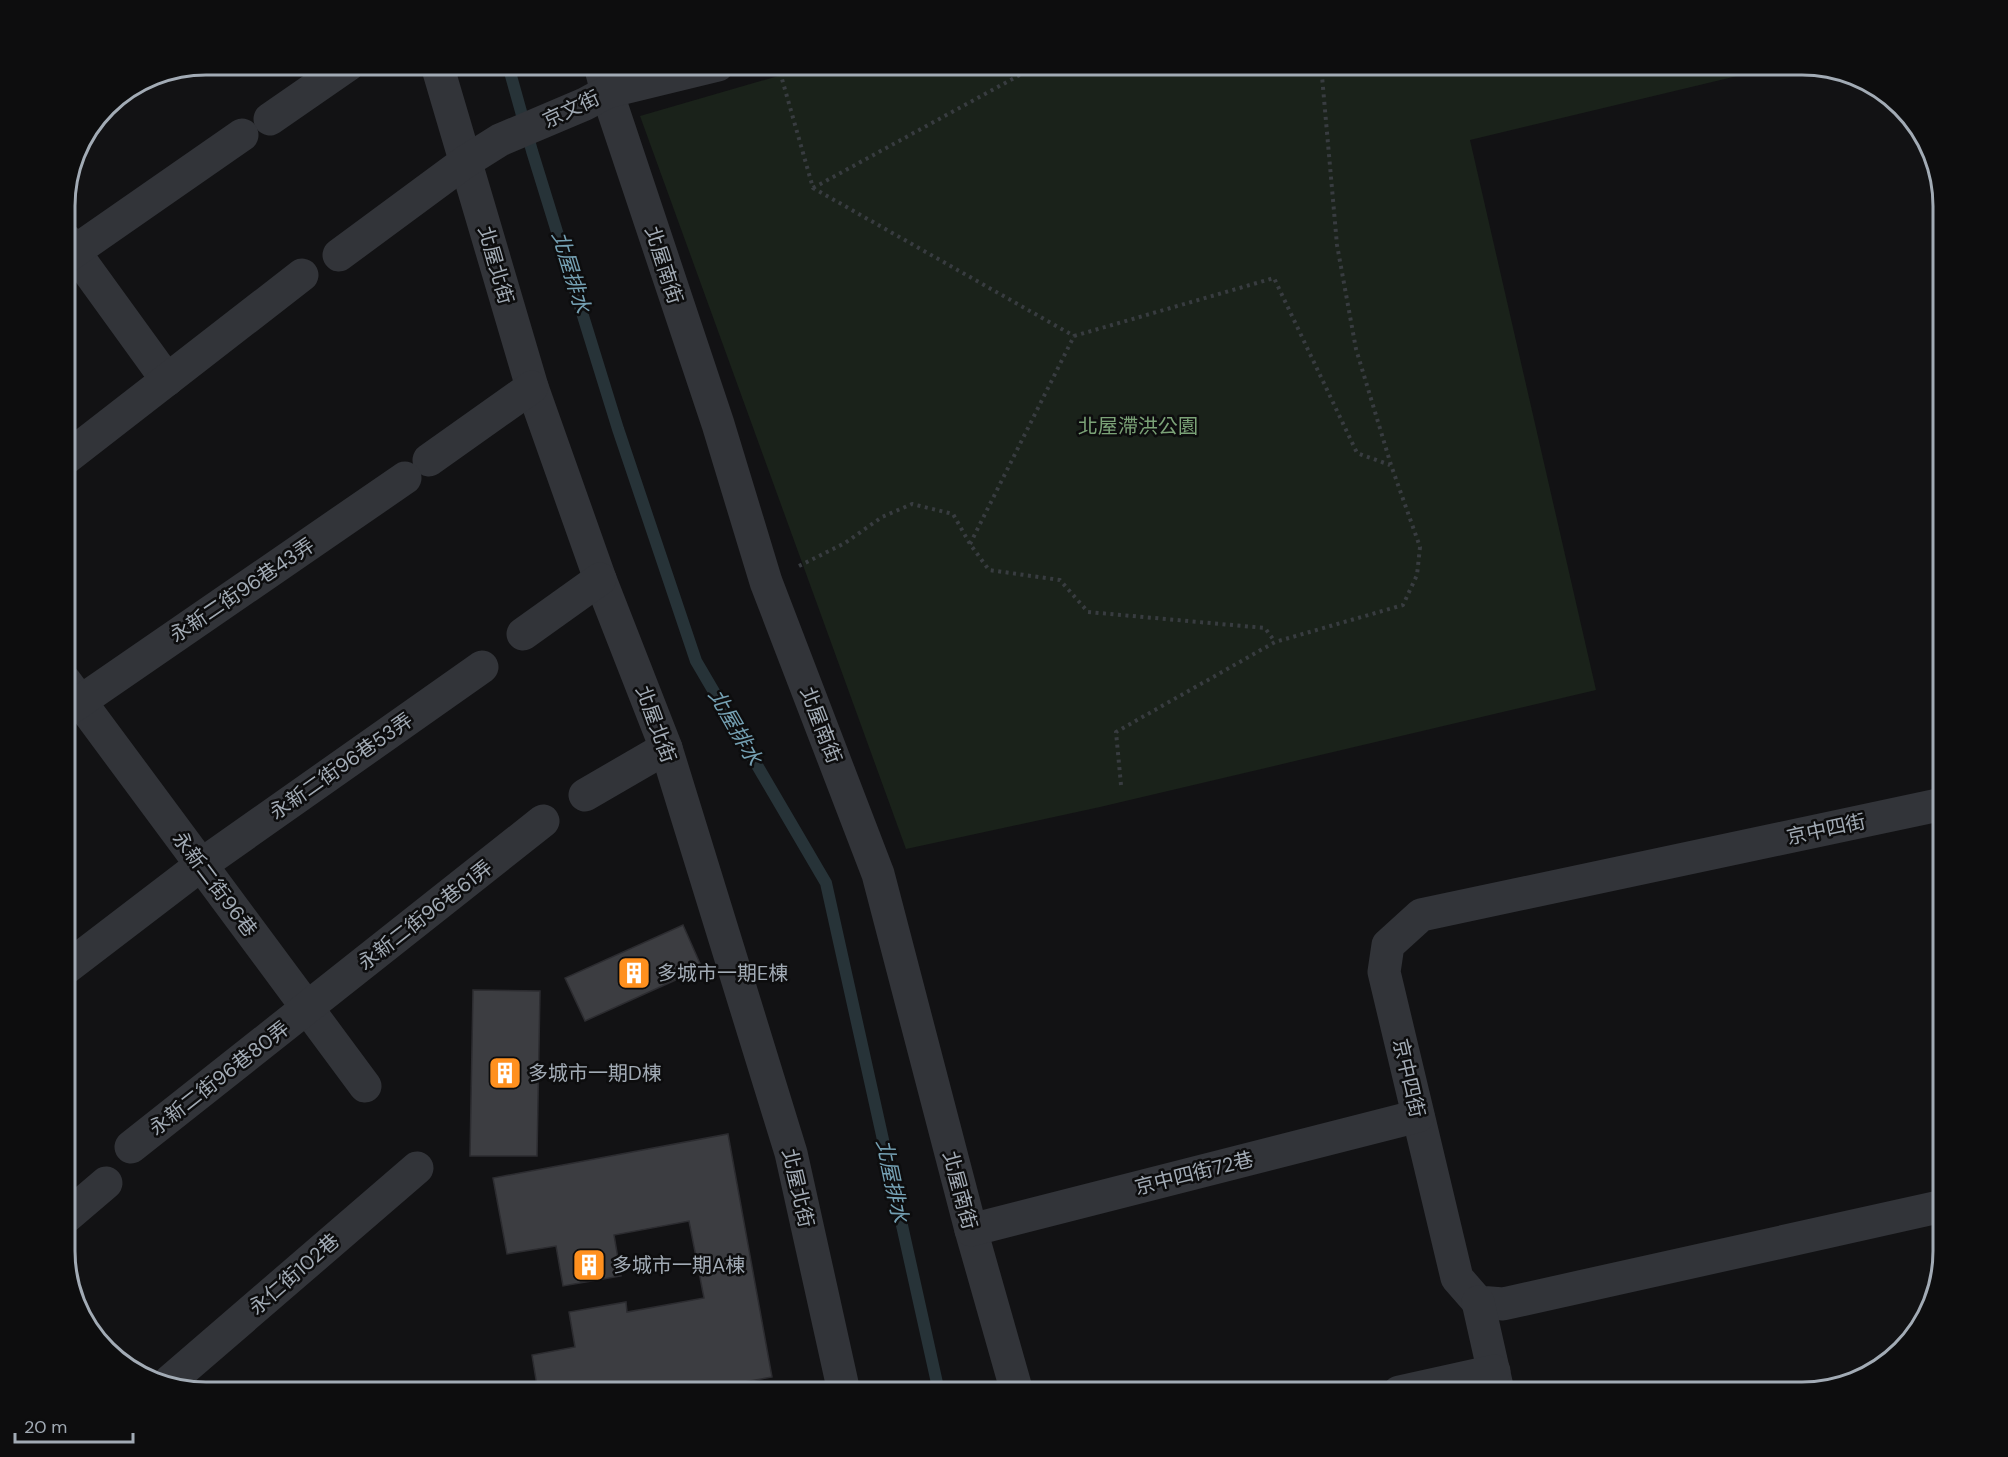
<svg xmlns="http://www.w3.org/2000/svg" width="2008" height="1457" viewBox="0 0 2008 1457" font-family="'DM Sans','Noto Sans TC',sans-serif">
  <rect width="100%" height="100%" fill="#121214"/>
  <!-- green -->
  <polygon fill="#1a221a" points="816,65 1779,65 1779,66 1470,140 1596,690 1100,807 906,849 640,116"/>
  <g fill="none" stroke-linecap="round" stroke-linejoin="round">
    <!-- stream -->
    <polyline stroke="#273338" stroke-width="12" points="508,65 532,151 618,429 696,661 826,883 939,1392"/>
  </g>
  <!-- building -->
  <g fill="#3c3d41" stroke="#2c2c30" stroke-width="1.5">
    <polygon points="683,925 702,968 585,1021 565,978"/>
    <polygon points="473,990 540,991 537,1156 470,1156"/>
    <polygon points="728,1134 772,1377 688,1392 538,1392 532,1355 575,1347 569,1312 626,1302 627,1312 704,1298 689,1221 614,1235 621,1276 563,1286 556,1246 507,1254 493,1178"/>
  </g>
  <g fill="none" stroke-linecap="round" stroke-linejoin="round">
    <!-- path -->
    <g stroke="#383c40" stroke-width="4" stroke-dasharray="3 4.5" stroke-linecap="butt">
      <polyline points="778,65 813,188 1074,336"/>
      <polyline points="813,188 1038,65"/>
      <polyline points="970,544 1074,336 1274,278 1357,453 1390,465"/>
      <polyline points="799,566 845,543 882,517 912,504 953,514 970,544 989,570 1060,580 1088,612 1265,628 1275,642"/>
      <polyline points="1121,785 1116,732 1275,642 1403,605 1417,575 1420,547 1391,465 1356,349 1337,245 1321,65"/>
    </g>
    <!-- minor -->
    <g stroke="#323439" stroke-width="33">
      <polyline points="437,65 532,387 600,579 666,748 791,1153 844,1392"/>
      <polyline points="600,65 607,92 718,424 766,582 878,874 971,1230 1017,1392"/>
      <polyline points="270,119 348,65"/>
      <polyline points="65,239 167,380"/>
      <polyline points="339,255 465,162 500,140 585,104 607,92 718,65"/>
      <polyline points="65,258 242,135"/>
      <polyline points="65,459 302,275"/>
      <polyline points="429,460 532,387"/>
      <polyline points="523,634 600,579"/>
      <polyline points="65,681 365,1086"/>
      <polyline points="65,712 405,478"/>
      <polyline points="585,795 666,748"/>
      <polyline points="1943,804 1421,915 1388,945 1384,972 1457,1278 1478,1302 1503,1304 1943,1206"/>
      <polyline points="65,969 201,865 482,667"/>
      <polyline points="131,1147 543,821"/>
      <polyline points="65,1218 106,1183"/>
      <polyline points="971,1230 1418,1116"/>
      <polyline points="1478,1302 1498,1391"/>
      <polyline points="170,1381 417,1168"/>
      <polyline points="1399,1392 1494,1371"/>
    </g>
  </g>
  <!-- icons -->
  <defs>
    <g id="building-square" transform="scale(1.725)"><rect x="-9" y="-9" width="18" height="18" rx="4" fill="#ff901e" stroke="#0d0d0e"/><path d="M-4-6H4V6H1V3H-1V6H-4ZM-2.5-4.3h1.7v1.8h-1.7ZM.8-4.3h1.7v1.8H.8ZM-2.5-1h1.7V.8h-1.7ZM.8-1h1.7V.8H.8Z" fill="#fff"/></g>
  </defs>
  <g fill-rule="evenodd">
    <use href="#building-square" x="634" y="973"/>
    <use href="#building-square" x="505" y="1073"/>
    <use href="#building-square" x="589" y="1265"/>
  </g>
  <g text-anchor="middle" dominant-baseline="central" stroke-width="5" stroke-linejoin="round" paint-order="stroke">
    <!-- street labels -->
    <g font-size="20" fill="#a2abb5" stroke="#0d0d0e">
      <text transform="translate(571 109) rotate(-25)">京文街</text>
      <text transform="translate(496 265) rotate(74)">北屋北街</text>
      <text transform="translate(664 265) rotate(72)">北屋南街</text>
      <text transform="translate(242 590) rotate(-34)">永新二街96巷43弄</text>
      <text transform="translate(656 724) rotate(70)">北屋北街</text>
      <text transform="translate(821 725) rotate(69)">北屋南街</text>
      <text transform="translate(341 766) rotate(-35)">永新二街96巷53弄</text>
      <text transform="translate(1826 829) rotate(-12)">京中四街</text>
      <text transform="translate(215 884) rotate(53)">永新二街96巷</text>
      <text transform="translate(425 915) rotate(-38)">永新二街96巷61弄</text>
      <text transform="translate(219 1078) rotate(-38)">永新二街96巷80弄</text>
      <text transform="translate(1409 1078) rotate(77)">京中四街</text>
      <text transform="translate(1194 1173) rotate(-14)">京中四街72巷</text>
      <text transform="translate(798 1188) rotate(77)">北屋北街</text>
      <text transform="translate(960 1190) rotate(75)">北屋南街</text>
      <text transform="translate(294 1274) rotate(-41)">永仁街102巷</text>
    </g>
    <!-- park labels -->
    <g font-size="20" fill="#7ba277" stroke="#0d0d0e">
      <text x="1138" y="426">北屋滯洪公園</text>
    </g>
    <!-- poi labels -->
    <g font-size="20" fill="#a2abb5" stroke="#0d0d0e" text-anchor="start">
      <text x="657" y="973">多城市一期E棟</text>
      <text x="528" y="1073">多城市一期D棟</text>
      <text x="612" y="1265">多城市一期A棟</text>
    </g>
    <!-- water labels -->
    <g font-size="21" font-style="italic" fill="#75a1b4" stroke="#0d0d0e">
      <text transform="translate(571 272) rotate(73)">北屋排水</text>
      <text transform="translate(735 727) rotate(60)">北屋排水</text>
      <text transform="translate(892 1181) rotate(78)">北屋排水</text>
    </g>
  </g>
  <!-- crop -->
  <path d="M0 0H2008V1457H0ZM206 75H1802A131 131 0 0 1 1933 206V1251A131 131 0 0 1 1802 1382H206A131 131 0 0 1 75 1251V206A131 131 0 0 1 206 75Z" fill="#0d0d0e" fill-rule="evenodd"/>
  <path fill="none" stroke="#a2abb5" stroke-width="3" d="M206 75H1802A131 131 0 0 1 1933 206V1251A131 131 0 0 1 1802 1382H206A131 131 0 0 1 75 1251V206A131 131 0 0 1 206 75Z"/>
  <!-- scale -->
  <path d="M15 1433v9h118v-9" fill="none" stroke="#a2abb5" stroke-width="3"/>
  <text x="24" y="1433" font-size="18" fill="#a2abb5" stroke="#0d0d0e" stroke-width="4.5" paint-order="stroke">20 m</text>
</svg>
